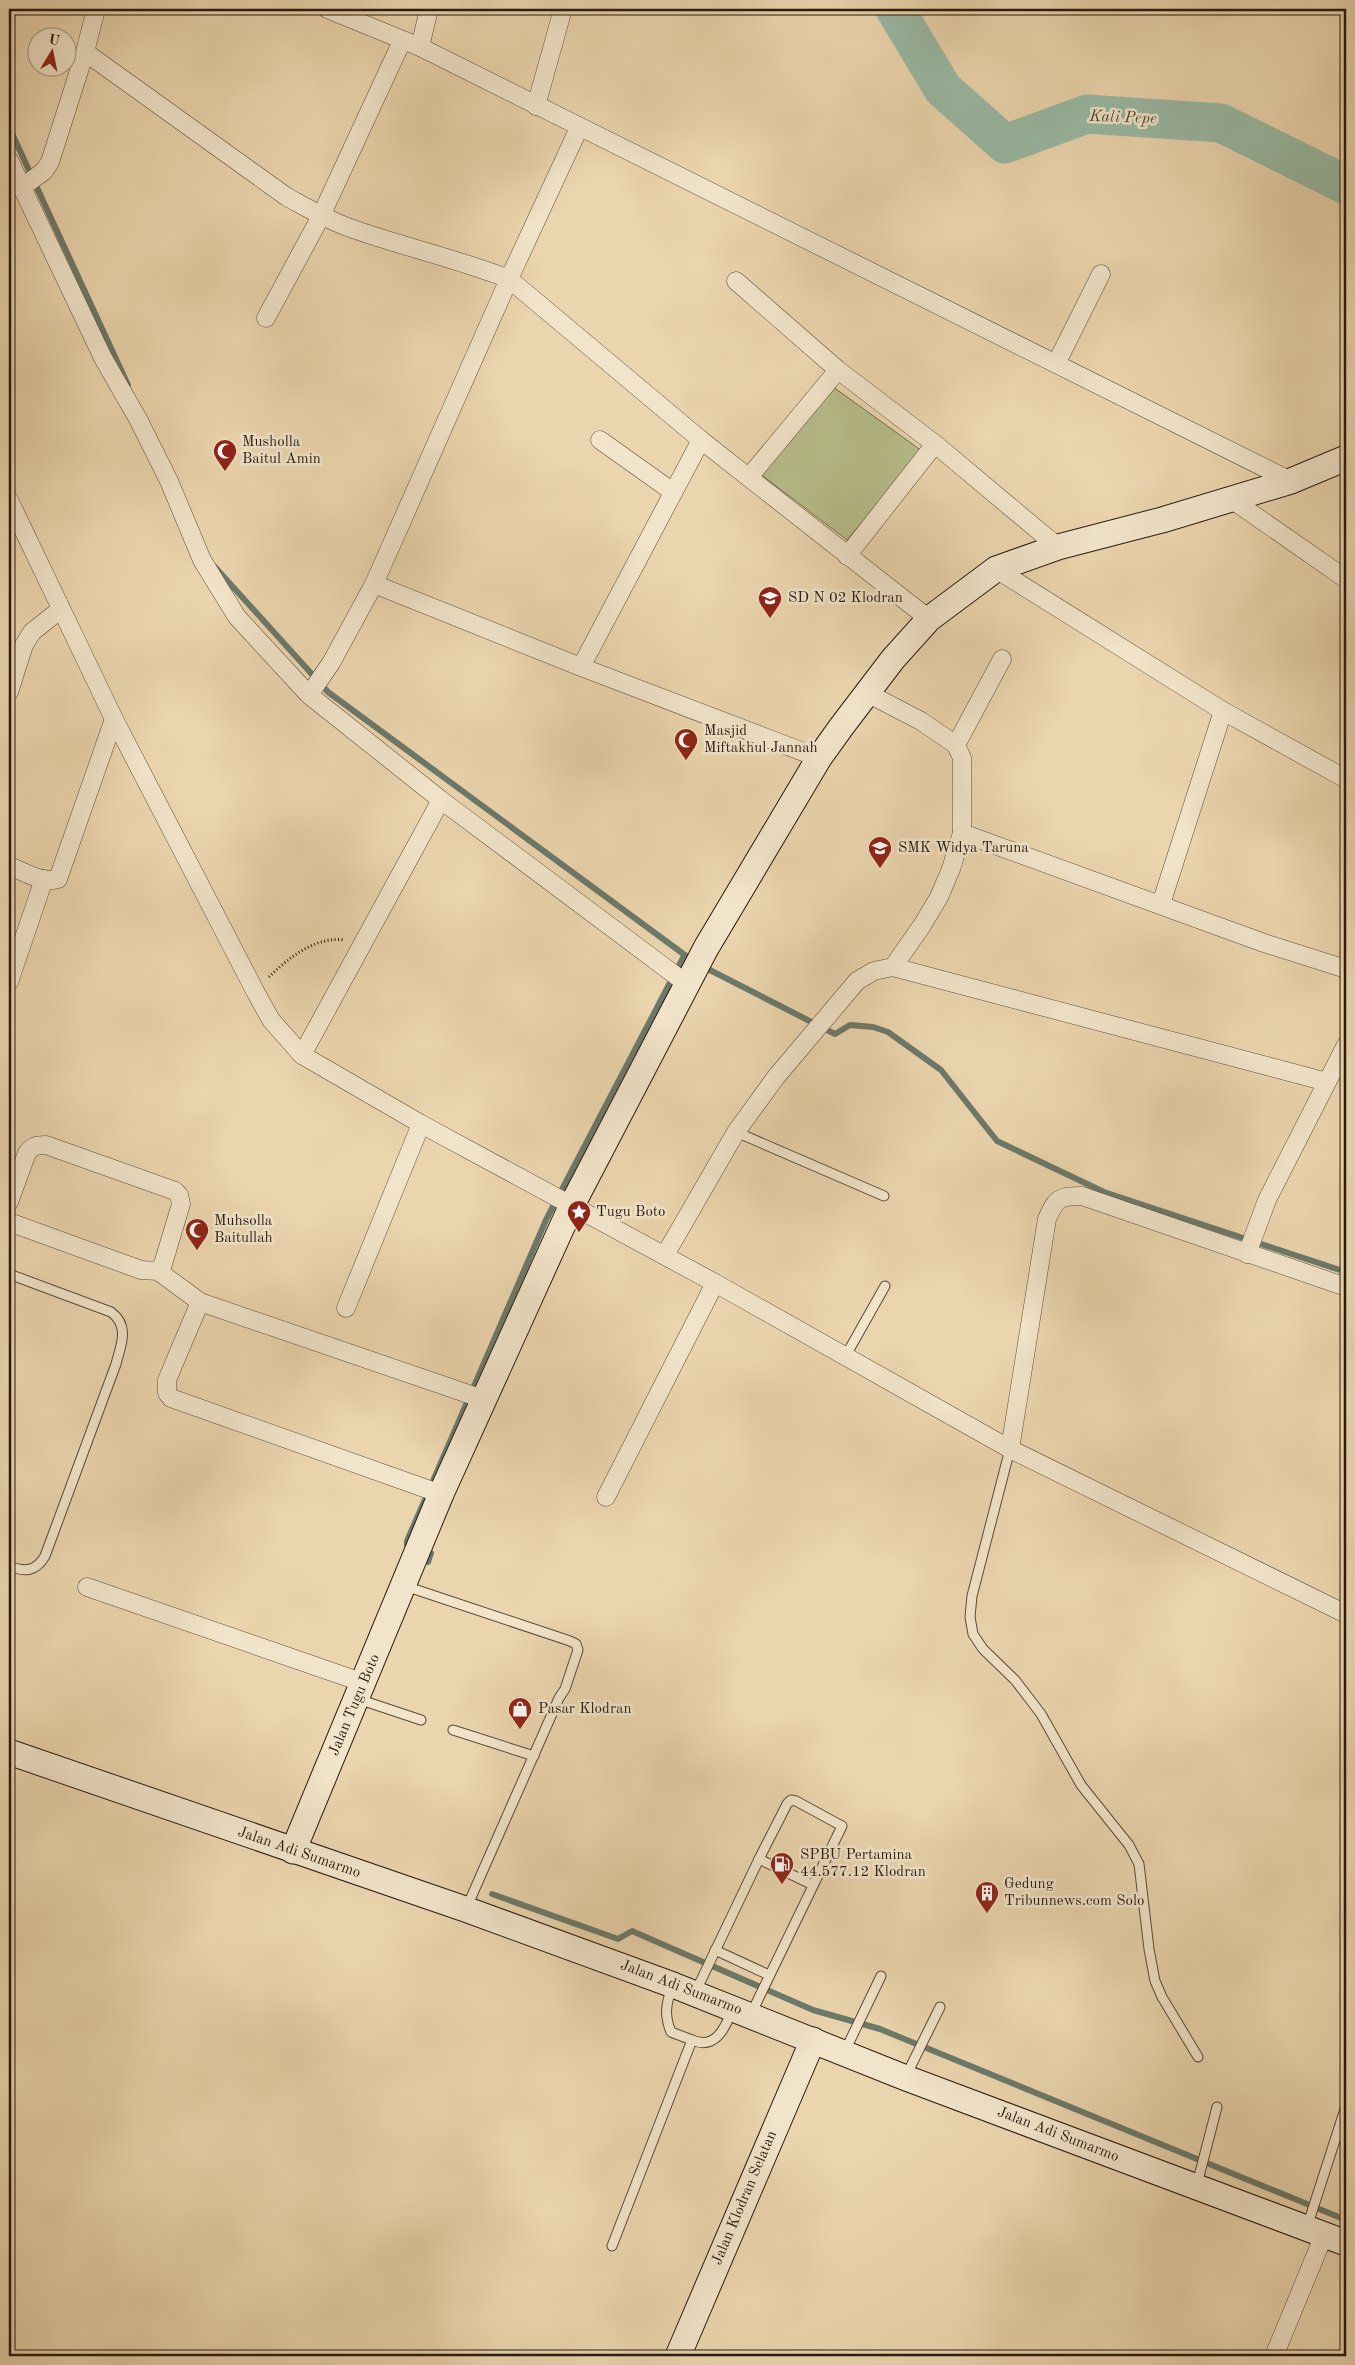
<svg xmlns="http://www.w3.org/2000/svg" width="1355" height="2365" viewBox="0 0 1355 2365" font-family="'Old Standard TT',serif">
  <rect width="100%" height="100%" fill="#ebd5ae"/>
  <filter id="stains"><feTurbulence type="fractalNoise" baseFrequency=".004" numOctaves="4"/><feColorMatrix values="0 0 0 0 .2 0 0 0 0 .09 0 0 0 0 .02 0 0 0 .5 -.17"/></filter>
  <radialGradient id="worn" r=".72"><stop offset=".6" stop-color="#630" stop-opacity="0"/><stop offset="1" stop-color="#630" stop-opacity=".3"/></radialGradient>
  <!-- garden -->
  <polygon fill="#b7bd8b" stroke="#706c4e" points="829,384 922,451 847,540 759,473"/>
  <g fill="none" stroke-linecap="round" stroke-linejoin="round">
    <!-- stream -->
    <g stroke="#6c796a" stroke-width="6">
      <polyline points="9,127 128,385"/>
      <polyline points="215,567 328,692 693,961"/>
      <polyline points="702,966 835,1034 850,1025 873,1027 888,1032 941,1070 997,1141 1104,1192 1346,1272"/>
      <polyline points="414,1547 407,1545 407,1541 546,1220 684,956"/>
      <polyline points="423,1550 431,1553 428,1562"/>
      <polyline points="492,1894 618,1939 632,1931 813,2010 880,2029 1346,2220"/>
    </g>
    <!-- river -->
    <polyline stroke="#99b9a4" stroke-width="39" points="895,9 943,89 1005,144 1087,114 1221,123 1346,185"/>
    <!-- lane casing -->
    <g stroke="#594939" stroke-width="11">
      <g id="lane">
        <polyline points="736,1132 884,1196"/>
        <path d="M9 1274 111 1312C130 1326 121 1345 116 1364L45 1556C36 1572 24 1572 9 1566"/>
        <polyline points="845,1357 885,1286"/>
        <polyline points="1010,1449 972,1596 970,1617 973,1634 983,1649 1015,1680 1041,1714 1081,1785 1129,1845 1139,1864 1149,1949 1155,1981 1162,1997 1198,2057"/>
        <polyline points="405,1586 570,1641 576,1644 578,1650 565,1689 559,1698 466,1909"/>
        <polyline points="358,1699 421,1720"/>
        <polyline points="453,1730 534,1756"/>
        <polyline points="759,1859 813,1885"/>
        <polyline points="715,1950 769,1975"/>
        <path d="M672 1987C666 2004 664 2015 671 2032L692 2040"/>
        <polyline points="695,1993 759,1859 787,1804 791,1800 796,1801 842,1826 751,2014"/>
        <polyline points="844,2053 881,1976"/>
        <polyline points="906,2076 940,2007"/>
        <polyline points="1197,2184 1217,2107"/>
        <polyline points="1307,2227 1346,2106"/>
        <path d="M612 2246 692 2040C715 2050 725 2029 732 2010"/>
      </g>
    </g>
    <!-- street casing -->
    <g stroke="#594939" stroke-width="19">
      <g id="street">
        <polyline points="327,9 420,47 1291,481"/>
        <polyline points="420,47 429,9"/>
        <path d="M85 52 287 197C309 209 329 221 353 229 404 247 458 259 509 279L701 440 929 619"/>
        <polyline points="536,106 563,9"/>
        <polyline points="9,160 103,358 138,419 169,481 202,560 237,617 309,695 441,800 687,984"/>
        <polyline points="21,188 44,171 50,162 85,52 96,9"/>
        <polyline points="736,281 838,370 935,444 1058,547"/>
        <polyline points="266,318 321,216 402,41"/>
        <polyline points="1057,362 1101,274"/>
        <polyline points="600,440 673,492"/>
        <polyline points="749,477 838,370"/>
        <polyline points="1231,499 1346,579"/>
        <polyline points="9,500 114,719 255,991 271,1020 302,1055 421,1124 715,1283 1010,1449 1346,1614"/>
        <polyline points="847,556 935,444"/>
        <polyline points="996,569 1223,711 1346,779"/>
        <polyline points="374,584 581,667 819,758"/>
        <polyline points="581,667 701,440"/>
        <polyline points="9,692 24,645 32,632 61,609"/>
        <polyline points="309,695 331,663 374,584 509,279 579,128"/>
        <polyline points="956,745 1002,659"/>
        <polyline points="962,833 1264,943 1346,969"/>
        <path d="M9 866C23 871 43 884 58 879L114 719"/>
        <polyline points="1161,904 1223,711"/>
        <polyline points="893,967 1327,1082"/>
        <polyline points="9,982 44,879"/>
        <polyline points="302,1055 441,800"/>
        <path d="M9 1202 27 1153C32 1146 37 1145 46 1145L175 1191 179 1195 181 1204 163 1264 158 1271"/>
        <polyline points="9,1222 141,1270 158,1271 200,1302 483,1399"/>
        <polyline points="1247,1254 1267,1200 1346,1045"/>
        <polyline points="665,1255 736,1132 776,1077 857,981 874,971 893,967 923,924 939,897 951,869 962,833 962,758 956,745 921,721 867,693"/>
        <polyline points="200,1302 167,1380 167,1393 171,1398 441,1494"/>
        <polyline points="346,1308 421,1124"/>
        <path d="M1010 1449 1047 1219C1056 1198 1059 1196 1082 1196L1346 1287"/>
        <polyline points="606,1497 715,1283"/>
        <polyline points="87,1587 364,1683"/>
        <polyline points="1274,2356 1324,2235"/>
      </g>
    </g>
    <!-- secondary casing -->
    <g stroke="#281a12" stroke-width="27">
      <g id="secondary">
        <polyline points="9,1752 465,1909 673,1985 906,2078 1346,2243"/>
        <polyline points="293,1851 441,1494 571,1207 706,948 819,758 842,726 893,659 929,619 996,569 1058,547 1162,520 1291,481 1346,458"/>
        <polyline points="678,2356 813,2040"/>
      </g>
    </g>
    <!-- path -->
    <path stroke="#281a12" stroke-width="3" stroke-dasharray="1 2.5" stroke-linecap="butt" d="M269 977C288 958 316 936 344 940"/>
    <!-- lane -->
    <use href="#lane" stroke="#f2e4ca" stroke-width="9"/>
    <!-- street -->
    <use href="#street" stroke="#f2e4ca" stroke-width="18"/>
    <!-- secondary -->
    <use href="#secondary" stroke="#f2e4ca" stroke-width="25"/>
  </g>
  <!-- icons -->
  <defs>
    <g id="mosque-pin" transform="scale(1.25)"><path d="M0 17L-7.5 6A9.5 9.5 0 1 1 7.5 6Z" fill="#8f2418" stroke="#f2e4ca"/><path d="M3.5-4.9A6 6 0 1 0 3.5 4.9A5 5 0 1 1 3.5-4.9Z" fill="#fff"/></g>
    <g id="school-pin" transform="scale(1.25)"><path d="M0 17L-7.5 6A9.5 9.5 0 1 1 7.5 6Z" fill="#8f2418" stroke="#f2e4ca"/><path d="M0-5L7-2L0 1L-7-2ZM-4 1L0 2.5L4 1V4Q0 6-4 4Z" fill="#fff"/></g>
    <g id="sight-pin" transform="scale(1.25)"><path d="M0 17L-7.5 6A9.5 9.5 0 1 1 7.5 6Z" fill="#8f2418" stroke="#f2e4ca"/><path d="M0-6L1.8-2.2L6-1.7L2.9 1.2L3.7 5.4L0 3.3L-3.7 5.4L-2.9 1.2L-6-1.7L-1.8-2.2Z" fill="#fff"/></g>
    <g id="shop-pin" transform="scale(1.25)"><path d="M0 17L-7.5 6A9.5 9.5 0 1 1 7.5 6Z" fill="#8f2418" stroke="#f2e4ca"/><path d="M-5-2.5h2.3a2.7 3.5 0 0 1 5.4 0H5L5.5 6h-11ZM-1.5-2.5h3a1.5 2.3 0 0 0-3 0Z" fill="#fff"/></g>
    <g id="fuel-pin" transform="scale(1.25)"><path d="M0 17L-7.5 6A9.5 9.5 0 1 1 7.5 6Z" fill="#8f2418" stroke="#f2e4ca"/><path d="M-5.5-6h7V0h2V4h1.3V-2.5L3-4.5l.8-.8L6-3V5H2.5V1h-1V6h-7ZM-4.2-4.7v3.2H.2V-4.7Z" fill="#fff"/></g>
    <g id="building-pin" transform="scale(1.25)"><path d="M0 17L-7.5 6A9.5 9.5 0 1 1 7.5 6Z" fill="#8f2418" stroke="#f2e4ca"/><path d="M-4-6H4V6H1V3H-1V6H-4ZM-2.5-4.3h1.7v1.8h-1.7ZM.8-4.3h1.7v1.8H.8ZM-2.5-1h1.7V.8h-1.7ZM.8-1h1.7V.8H.8Z" fill="#fff"/></g>
  </defs>
  <g fill-rule="evenodd">
    <use href="#mosque-pin" x="225" y="451"/>
    <use href="#school-pin" x="770" y="598"/>
    <use href="#mosque-pin" x="686" y="740"/>
    <use href="#school-pin" x="880" y="848"/>
    <use href="#sight-pin" x="579" y="1212"/>
    <use href="#mosque-pin" x="197" y="1230"/>
    <use href="#shop-pin" x="520" y="1709"/>
    <use href="#fuel-pin" x="782" y="1864"/>
    <use href="#building-pin" x="987" y="1893"/>
  </g>
  <g text-anchor="middle" dominant-baseline="central" stroke-width="5" stroke-linejoin="round" paint-order="stroke">
    <!-- poi labels -->
    <g font-size="15" fill="#281a12" stroke="#f2e4ca" text-anchor="start">
      <text x="242" y="442">Musholla<tspan x="242" dy="17">Baitul Amin</tspan></text>
      <text x="788" y="598">SD N 02 Klodran</text>
      <text x="704" y="731">Masjid<tspan x="704" dy="17">Miftakhul Jannah</tspan></text>
      <text x="898" y="848">SMK Widya Taruna</text>
      <text x="596" y="1212">Tugu Boto</text>
      <text x="214" y="1221">Muhsolla<tspan x="214" dy="17">Baitullah</tspan></text>
      <text x="538" y="1709">Pasar Klodran</text>
      <text x="800" y="1855">SPBU Pertamina<tspan x="800" dy="17">44.577.12 Klodran</tspan></text>
      <text x="1004" y="1884">Gedung<tspan x="1004" dy="17">Tribunnews.com Solo</tspan></text>
    </g>
    <!-- street labels -->
    <g font-size="15" fill="#281a12" stroke="#f2e4ca">
      <text transform="translate(355 1705) rotate(-67)">Jalan Tugu Boto</text>
      <text transform="translate(299 1853) rotate(19)">Jalan Adi Sumarmo</text>
      <text transform="translate(681 1988) rotate(21)">Jalan Adi Sumarmo</text>
      <text transform="translate(1058 2135) rotate(21)">Jalan Adi Sumarmo</text>
      <text transform="translate(745 2198) rotate(-67)">Jalan Klodran Selatan</text>
    </g>
    <!-- water labels -->
    <g font-size="16" font-style="italic" fill="#4a4a3e" stroke="#f2e4ca">
      <text transform="translate(1123 118) rotate(2)">Kali Pepe</text>
    </g>
  </g>
  <!-- margin -->
  <rect width="1355" height="2365" fill="none" stroke="#ebd5ae" stroke-width="30"/>
  <rect x="10" y="10" width="1335" height="2345" fill="none" stroke="#281a12" stroke-width="2.5"/>
  <rect x="15" y="15" width="1325" height="2335" fill="none" stroke="#281a12"/>
  <!-- north arrow -->
  <g transform="translate(52 52) rotate(10)"><circle r="24" fill="#f2e4ca" stroke="#a19380"/>
  <path d="M0-4L9 19L0 12L-9 19Z" fill="#8f2418"/>
  <text y="-8" font-size="14" font-weight="bold" text-anchor="middle" fill="#281a12">U</text>
  </g>
  <rect width="100%" height="100%" filter="url(#stains)"/>
  <rect width="100%" height="100%" fill="url(#worn)"/>
</svg>
